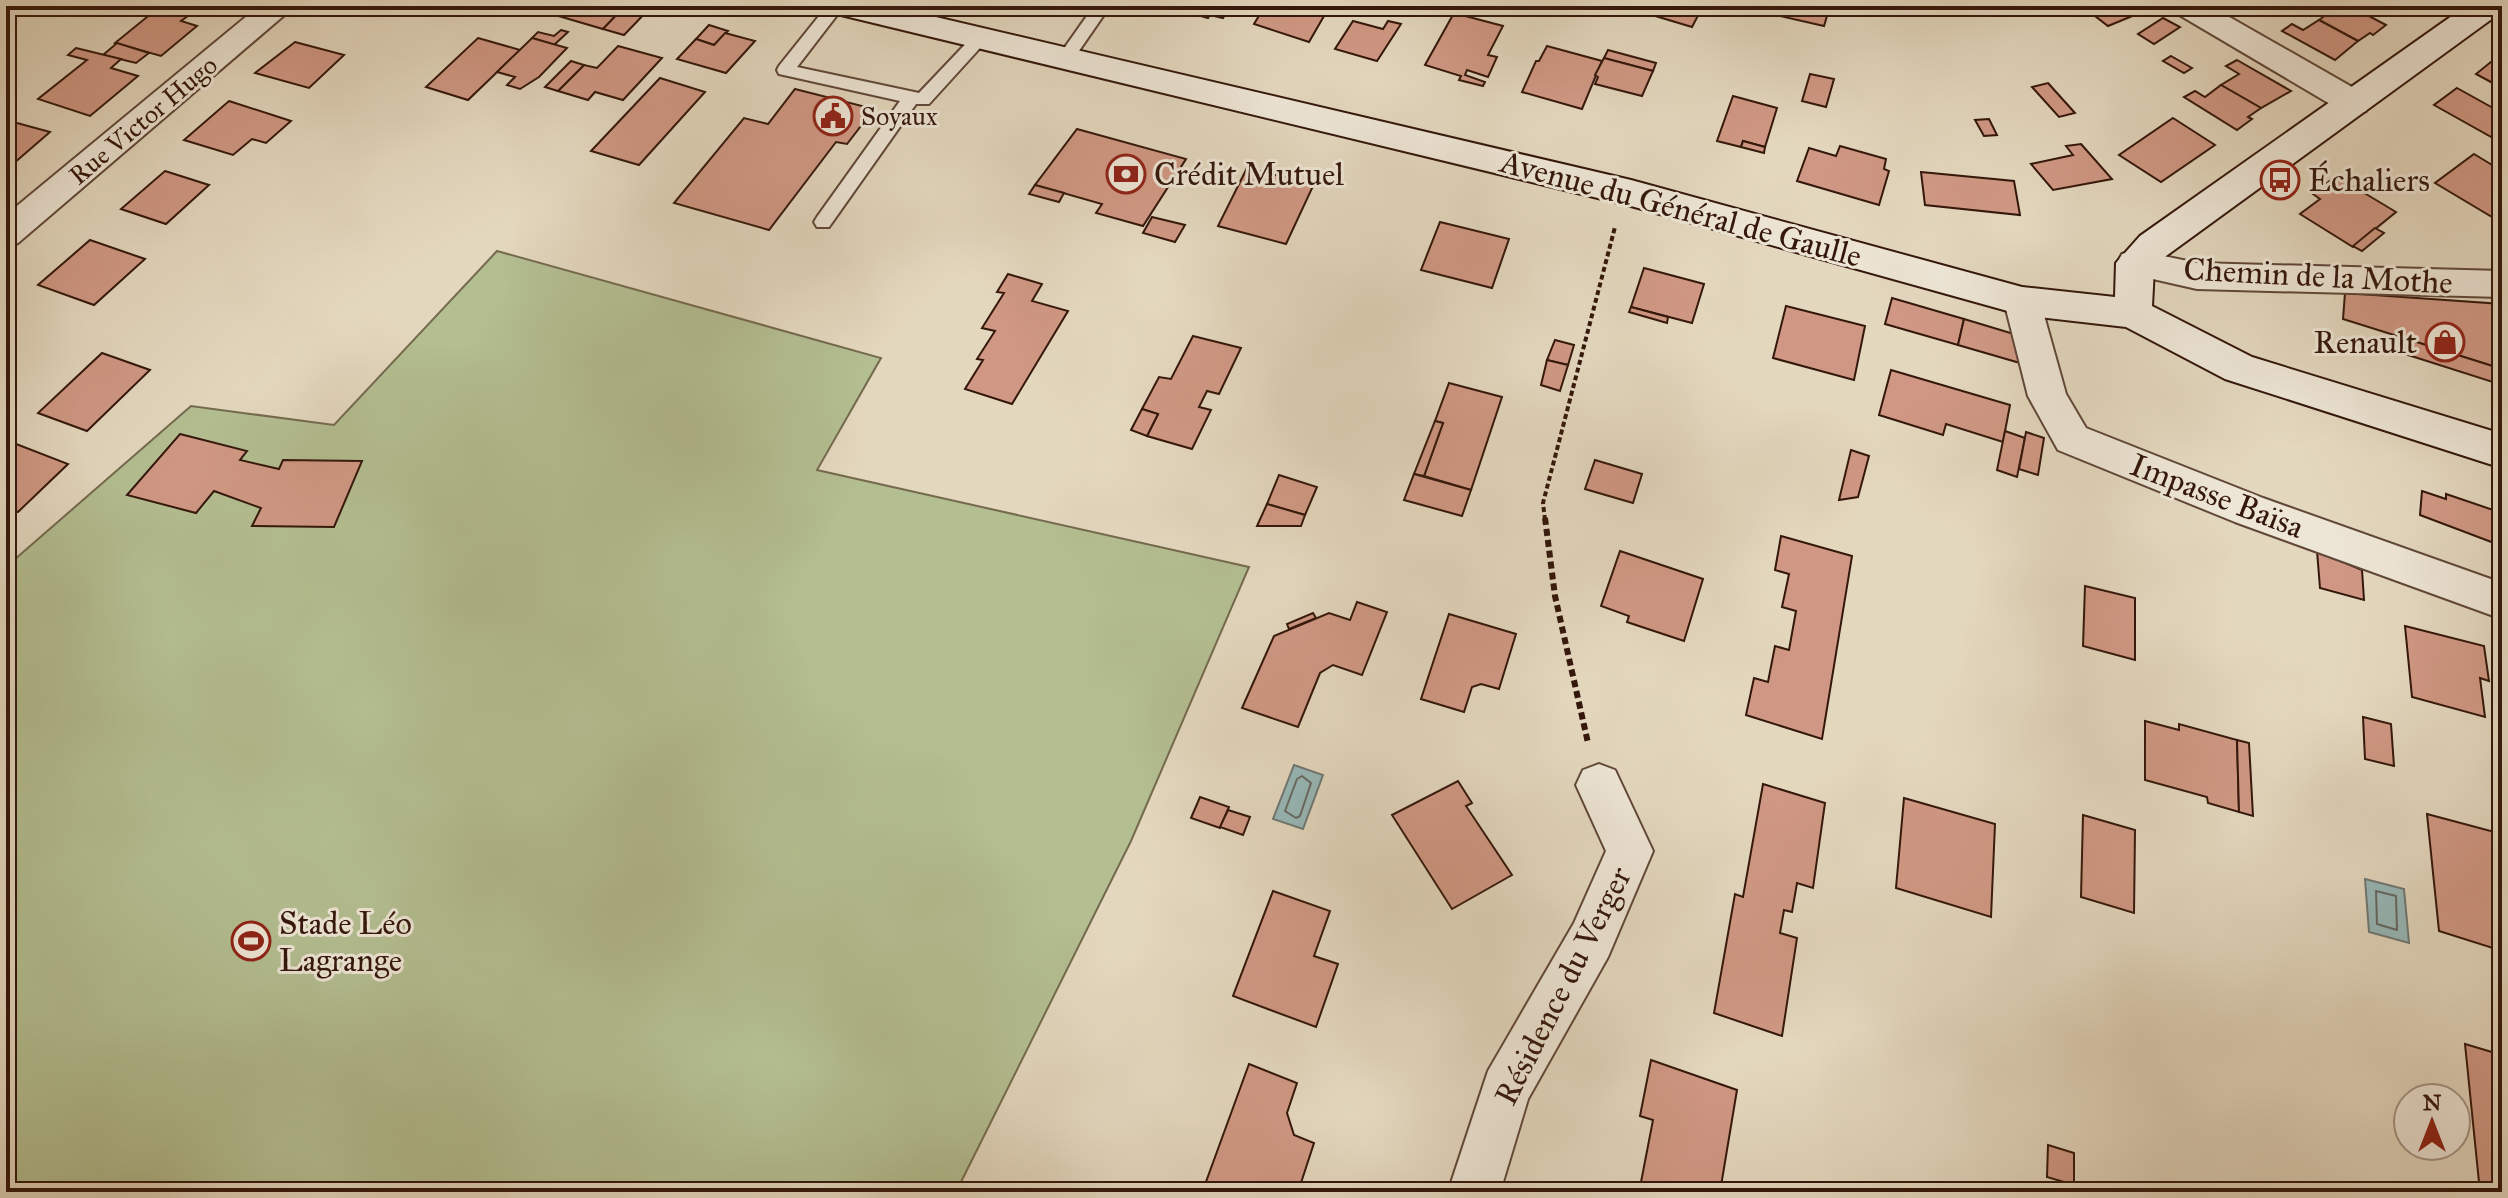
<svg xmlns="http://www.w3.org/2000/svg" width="2508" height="1198" viewBox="0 0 2508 1198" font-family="'IM FELL Great Primer',serif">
  <rect width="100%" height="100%" fill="#e3d7be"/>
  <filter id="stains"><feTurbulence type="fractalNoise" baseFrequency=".0025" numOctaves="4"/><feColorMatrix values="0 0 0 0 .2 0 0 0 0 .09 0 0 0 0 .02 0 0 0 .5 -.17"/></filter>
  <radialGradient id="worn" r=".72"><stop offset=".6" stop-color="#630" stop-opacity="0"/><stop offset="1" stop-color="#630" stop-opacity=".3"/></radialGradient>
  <!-- green -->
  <polygon fill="#b3be91" stroke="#746a4e" stroke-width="2" points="497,251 881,358 817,470 1249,567 1131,841 956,1192 6,1192 6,567 191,406 334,425"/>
  <!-- water -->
  <g fill="#97b8b8" stroke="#6f7873" stroke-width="2">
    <polygon points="1294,765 1323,775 1303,829 1273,819"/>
    <polygon points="2365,879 2404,889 2409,943 2369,932"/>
  </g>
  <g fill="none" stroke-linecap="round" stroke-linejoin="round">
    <!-- shore -->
    <g stroke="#666862" stroke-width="2">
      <polygon points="1302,776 1311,783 1300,816 1296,818 1285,811 1297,779"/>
      <polygon points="2376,891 2396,896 2397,930 2377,924"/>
    </g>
  </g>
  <!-- building -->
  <g fill="#d09884" stroke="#34170b" stroke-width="2">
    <polygon points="565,6 625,6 603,29 555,15"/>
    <polygon points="625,6 652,6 624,35 603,29"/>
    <polygon points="1166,6 1230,6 1223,18 1210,15 1208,18"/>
    <polygon points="1265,6 1317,6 1328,9 1309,42 1254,24"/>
    <polygon points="1622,6 1703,6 1692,27"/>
    <polygon points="1769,6 1830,6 1824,26 1767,13"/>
    <polygon points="2082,6 2124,6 2135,15 2108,26"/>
    <polygon points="2329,6 2350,6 2386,25 2373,35 2370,33 2358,41 2319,20 2334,9"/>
    <polygon points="158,8 188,16 181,21 197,26 161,56 115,43"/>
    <polygon points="1454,13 1503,26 1488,55 1497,57 1488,77 1467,70 1465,75 1485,82 1483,86 1459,80 1461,76 1425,65"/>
    <polygon points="2163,18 2180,27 2154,44 2138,34"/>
    <polygon points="2319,20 2358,41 2335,60 2282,31 2292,24 2303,30"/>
    <polygon points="1353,21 1383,29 1388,21 1401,24 1377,61 1335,49"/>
    <polygon points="709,25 728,31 714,45 696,39"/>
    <polygon points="561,30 568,32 554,45 532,38 538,32 554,36"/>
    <polygon points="725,33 755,41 726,73 677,59 696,39 714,45"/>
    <polygon points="478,38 520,50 468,100 426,87"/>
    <polygon points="532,38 567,48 539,77 520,89 507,85 515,77 497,72"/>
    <polygon points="295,42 344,55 309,88 255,73"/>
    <polygon points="117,43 149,53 136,63 103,55"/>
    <polygon points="618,46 662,58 623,100 595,92 588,100 558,91 584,65 597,68"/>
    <polygon points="1547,46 1602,61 1582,109 1522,92 1536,61 1539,61"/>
    <polygon points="76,48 121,59 111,68 138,76 90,116 38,99 87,60 68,55"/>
    <polygon points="1608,50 1656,63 1653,71 1604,58"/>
    <polygon points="2502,53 2502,88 2476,74"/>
    <polygon points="2171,56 2192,68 2184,73 2163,61"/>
    <polygon points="1604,58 1653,71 1642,96 1595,84 1598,77 1595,75"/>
    <polygon points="2237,60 2291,91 2261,108 2221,85 2239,74 2226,66"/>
    <polygon points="571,61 584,65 558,91 545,87"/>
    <polygon points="1810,74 1834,79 1826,107 1802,101"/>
    <polygon points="660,78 705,92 639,165 591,151"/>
    <polygon points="2048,83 2075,113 2059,117 2032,87"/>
    <polygon points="2221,85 2261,108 2248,117 2252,119 2237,130 2184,97 2195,91 2205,97"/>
    <polygon points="2457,88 2502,113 2502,143 2434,105"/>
    <polygon points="795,89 874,109 847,144 836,142 769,230 674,203 744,118 768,124"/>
    <polygon points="1733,96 1777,108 1765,147 1743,141 1741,147 1717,141"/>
    <polygon points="229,101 291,121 266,143 252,139 233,155 184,140"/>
    <polygon points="2173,118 2215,145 2161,182 2119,155"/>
    <polygon points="1989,119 1997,135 1984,136 1975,120"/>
    <polygon points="6,120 50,132 6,170"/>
    <polygon points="1077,129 1186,159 1143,226 1096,213 1102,204 1035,185"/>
    <polygon points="1743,141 1765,147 1764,153 1741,147"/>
    <polygon points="2081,144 2112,179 2053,190 2031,164 2073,155 2066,146"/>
    <polygon points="1840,146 1886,159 1884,169 1889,171 1879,205 1797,181 1809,148 1836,156"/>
    <polygon points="2474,154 2502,171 2502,223 2435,183"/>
    <polygon points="1247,168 1314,184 1286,244 1218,226"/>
    <polygon points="165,171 209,185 166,224 121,209"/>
    <polygon points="1921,172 2014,181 2020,215 1925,205"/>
    <polygon points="2336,176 2396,212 2353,247 2300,214 2320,199 2313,194"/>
    <polygon points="1035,185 1064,193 1059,202 1029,194"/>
    <polygon points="1152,217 1185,225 1175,242 1143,233"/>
    <polygon points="1440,222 1509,239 1492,288 1421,270"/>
    <polygon points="2375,228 2384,233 2362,251 2353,246"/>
    <polygon points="90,240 145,259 94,305 38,285"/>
    <polygon points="1644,268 1704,284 1692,323 1631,307"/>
    <polygon points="1008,274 1042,284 1032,301 1068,311 1012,404 965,389 983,360 977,359 995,331 982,328 1004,293 997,292"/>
    <polygon points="2345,293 2502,304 2502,369 2343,319"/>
    <polygon points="1892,298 1964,319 1958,345 1885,324"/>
    <polygon points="1786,306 1865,326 1854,380 1773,358"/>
    <polygon points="1631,307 1668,317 1667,323 1629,312"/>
    <polygon points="1964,319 2014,334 2020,363 1958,345"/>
    <polygon points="1193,336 1241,348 1219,394 1207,391 1199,407 1211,410 1192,449 1147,436 1158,414 1142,409 1159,377 1171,379"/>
    <polygon points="2407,339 2502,369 2502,385 2405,354"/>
    <polygon points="1555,340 1574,345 1568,365 1547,360"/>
    <polygon points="102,353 150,370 87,431 38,413"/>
    <polygon points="1547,360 1568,365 1560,391 1541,385"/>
    <polygon points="1891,370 2010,405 2003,442 1946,424 1943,435 1879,415"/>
    <polygon points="1449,383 1502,397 1471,490 1424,476 1443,423 1435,421"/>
    <polygon points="1142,409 1158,414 1147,436 1131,430"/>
    <polygon points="1435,421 1443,423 1424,476 1414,474"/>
    <polygon points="2005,431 2025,438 2017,477 1997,470"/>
    <polygon points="2026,432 2044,438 2038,475 2019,469"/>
    <polygon points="180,434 247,451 240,460 279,469 283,460 362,461 334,527 252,526 261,508 214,491 196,513 127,495"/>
    <polygon points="11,442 68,464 18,512 6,507 6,447"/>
    <polygon points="1851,450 1869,456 1858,497 1839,500"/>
    <polygon points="1595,460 1642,474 1633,503 1585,489"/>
    <polygon points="1414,474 1471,490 1462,516 1404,500"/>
    <polygon points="1279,475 1317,487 1305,515 1267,504"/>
    <polygon points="2422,491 2446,499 2446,494 2502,513 2502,546 2420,515"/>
    <polygon points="1267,504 1305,515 1301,526 1257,526"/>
    <polygon points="1781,536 1852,556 1822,739 1746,715 1754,678 1768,682 1775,646 1789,650 1796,611 1782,607 1789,574 1775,570"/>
    <polygon points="1620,551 1703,579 1684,641 1627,622 1629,616 1601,606"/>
    <polygon points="2317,551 2362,570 2364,600 2320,588"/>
    <polygon points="2085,586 2135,598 2135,660 2083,646"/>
    <polygon points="1357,602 1387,612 1362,675 1333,665 1320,673 1298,727 1242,708 1274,636 1329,613 1350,620"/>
    <polygon points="1313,613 1316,618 1289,629 1287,624"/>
    <polygon points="1449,614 1516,634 1499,689 1481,684 1472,687 1464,712 1421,699"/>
    <polygon points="2405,626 2484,646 2489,681 2480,678 2485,717 2412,697"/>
    <polygon points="2363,717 2391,724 2394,766 2365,759"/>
    <polygon points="2145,721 2179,730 2179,724 2237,740 2239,812 2208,803 2207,797 2145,780"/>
    <polygon points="2237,740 2249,743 2253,816 2239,812"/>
    <polygon points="1458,781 1472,803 1466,806 1512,875 1452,909 1392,815"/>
    <polygon points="1763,784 1825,803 1813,888 1797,883 1792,912 1784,910 1780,933 1797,938 1782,1036 1714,1013 1735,894 1743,897"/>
    <polygon points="1200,797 1229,807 1220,828 1191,818"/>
    <polygon points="1904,798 1995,824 1991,917 1896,888"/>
    <polygon points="1228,810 1250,817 1243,835 1220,827"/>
    <polygon points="2427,814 2502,834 2502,951 2439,931"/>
    <polygon points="2083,815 2135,830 2134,913 2081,897"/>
    <polygon points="1273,891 1330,911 1314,956 1338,964 1316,1027 1233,996"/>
    <polygon points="2465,1044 2502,1055 2502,1192 2480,1192"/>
    <polygon points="1651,1060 1737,1090 1720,1192 1667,1192 1641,1182 1653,1120 1640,1116"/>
    <polygon points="1249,1064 1297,1083 1287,1113 1294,1135 1314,1143 1298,1192 1203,1190"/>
    <polygon points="2048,1145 2074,1153 2074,1185 2047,1177"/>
  </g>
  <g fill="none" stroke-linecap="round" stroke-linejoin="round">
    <!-- lane casing -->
    <g stroke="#604738" stroke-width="4">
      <g id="lane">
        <polygon points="827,6 844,6 797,67 919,93 975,34 981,33 989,38 929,104 916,104 829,227 817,227 814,222 817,217 900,101 779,74 777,70 779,66"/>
        <polygon points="1094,6 1110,6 1072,61 1060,61 1058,57"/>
      </g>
    </g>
    <!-- street casing -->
    <g stroke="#604738" stroke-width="4">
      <g id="street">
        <polygon points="259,6 295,6 18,243 6,247 6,215"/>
        <polygon points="2171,6 2210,6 2366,95 2370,103 2366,111 2354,114 2342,111 2176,13"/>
        <polygon points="2135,250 2197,263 2502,271 2502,297 2197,289 2122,272 2117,263 2122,254"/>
        <polygon points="2022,287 2035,291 2040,301 2066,394 2086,428 2263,498 2502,583 2502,619 2235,522 2058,450 2028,396 2004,301 2009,291"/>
        <polygon points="1599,764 1615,770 1653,851 1608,957 1528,1099 1500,1192 1448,1192 1488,1071 1574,923 1606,851 1576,785 1583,770"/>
      </g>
    </g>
    <!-- secondary casing -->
    <g stroke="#34170b" stroke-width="4">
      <polygon id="secondary" points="829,6 889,6 1631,180 2022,287 2115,297 2116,263 2140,236 2466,6 2502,6 2500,13 2166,256 2154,268 2152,306 2252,357 2502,434 2502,468 2225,379 2126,327 2022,315 1631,206 845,16 833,13"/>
    </g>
    <!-- path-far1 -->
    <polyline stroke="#34170b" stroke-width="4" stroke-dasharray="5 3" stroke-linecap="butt" points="1545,520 1543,503 1615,227"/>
    <!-- path -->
    <polyline stroke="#34170b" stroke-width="6" stroke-dasharray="7 4" stroke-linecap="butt" points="1545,518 1555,596 1588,743"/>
    <!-- lane -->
    <use href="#lane" fill="#ede5d5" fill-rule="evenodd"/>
    <!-- street -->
    <use href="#street" fill="#ede5d5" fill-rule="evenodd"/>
    <!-- secondary -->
    <use href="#secondary" fill="#ede5d5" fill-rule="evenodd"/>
  </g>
  <!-- icons -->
  <defs>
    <g id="civic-ring" transform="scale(2)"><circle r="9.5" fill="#ede5d5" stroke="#8f2418" stroke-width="1.5"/><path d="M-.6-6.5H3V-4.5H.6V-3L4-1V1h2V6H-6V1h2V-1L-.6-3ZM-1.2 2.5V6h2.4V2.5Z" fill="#8f2418"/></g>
    <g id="bank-ring" transform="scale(2)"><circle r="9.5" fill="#ede5d5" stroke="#8f2418" stroke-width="1.5"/><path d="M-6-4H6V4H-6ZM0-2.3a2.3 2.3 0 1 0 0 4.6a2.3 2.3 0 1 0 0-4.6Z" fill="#8f2418"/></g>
    <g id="bus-ring" transform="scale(2)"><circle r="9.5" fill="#ede5d5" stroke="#8f2418" stroke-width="1.5"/><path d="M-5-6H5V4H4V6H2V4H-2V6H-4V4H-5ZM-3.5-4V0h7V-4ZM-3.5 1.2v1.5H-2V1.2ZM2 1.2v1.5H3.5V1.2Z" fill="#8f2418"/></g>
    <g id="shop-ring" transform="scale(2)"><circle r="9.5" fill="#ede5d5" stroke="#8f2418" stroke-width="1.5"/><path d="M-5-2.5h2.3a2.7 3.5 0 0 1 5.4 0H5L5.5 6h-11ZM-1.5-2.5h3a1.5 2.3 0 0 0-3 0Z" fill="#8f2418"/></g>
    <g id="stadium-ring" transform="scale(2)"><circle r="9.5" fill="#ede5d5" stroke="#8f2418" stroke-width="1.5"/><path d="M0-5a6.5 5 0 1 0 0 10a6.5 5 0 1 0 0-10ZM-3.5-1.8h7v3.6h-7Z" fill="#8f2418"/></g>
  </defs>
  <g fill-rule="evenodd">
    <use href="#civic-ring" x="833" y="116"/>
    <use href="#bank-ring" x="1126" y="174"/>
    <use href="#bus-ring" x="2280" y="180"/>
    <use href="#shop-ring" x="2445" y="342"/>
    <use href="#stadium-ring" x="251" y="941"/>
  </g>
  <g text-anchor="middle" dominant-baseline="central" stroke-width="6" stroke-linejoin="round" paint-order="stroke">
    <!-- far-poi labels -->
    <g font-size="26" fill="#34170b" stroke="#ede5d5" text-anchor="start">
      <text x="861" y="116">Soyaux</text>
    </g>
    <!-- far-street labels -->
    <g font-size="26" fill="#34170b" stroke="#ede5d5">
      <text transform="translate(143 120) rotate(-40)">Rue Victor Hugo</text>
    </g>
    <!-- poi labels -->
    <g font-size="32" fill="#34170b" stroke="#ede5d5" text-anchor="start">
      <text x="1154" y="174">Crédit Mutuel</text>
      <text x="2308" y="180">Échaliers</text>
      <text x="2417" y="342" text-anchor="end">Renault</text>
      <text x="279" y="923">Stade Léo<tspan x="279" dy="37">Lagrange</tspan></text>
    </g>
    <!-- street labels -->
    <g font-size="32" fill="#34170b" stroke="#ede5d5">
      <text transform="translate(1681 209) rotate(15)">Avenue du Général de Gaulle</text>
      <text transform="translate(2318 276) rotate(3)">Chemin de la Mothe</text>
      <text transform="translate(2217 496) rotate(21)">Impasse Baïsa</text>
      <text transform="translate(1563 986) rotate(-63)">Résidence du Verger</text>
    </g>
  </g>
  <!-- margin -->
  <rect width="2508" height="1198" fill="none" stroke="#e3d7be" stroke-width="32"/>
  <rect x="8" y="8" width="2492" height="1182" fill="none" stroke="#34170b" stroke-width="4"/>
  <rect x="16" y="16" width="2476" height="1166" fill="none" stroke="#34170b" stroke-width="2"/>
  <!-- north arrow -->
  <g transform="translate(2432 1122)"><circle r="38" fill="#ede5d5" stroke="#a39384" stroke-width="2"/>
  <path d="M0-6L14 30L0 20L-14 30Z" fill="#8f2418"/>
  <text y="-12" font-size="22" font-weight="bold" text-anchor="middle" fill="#34170b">N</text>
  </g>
  <rect width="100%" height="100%" filter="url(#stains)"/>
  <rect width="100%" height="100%" fill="url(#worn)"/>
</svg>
